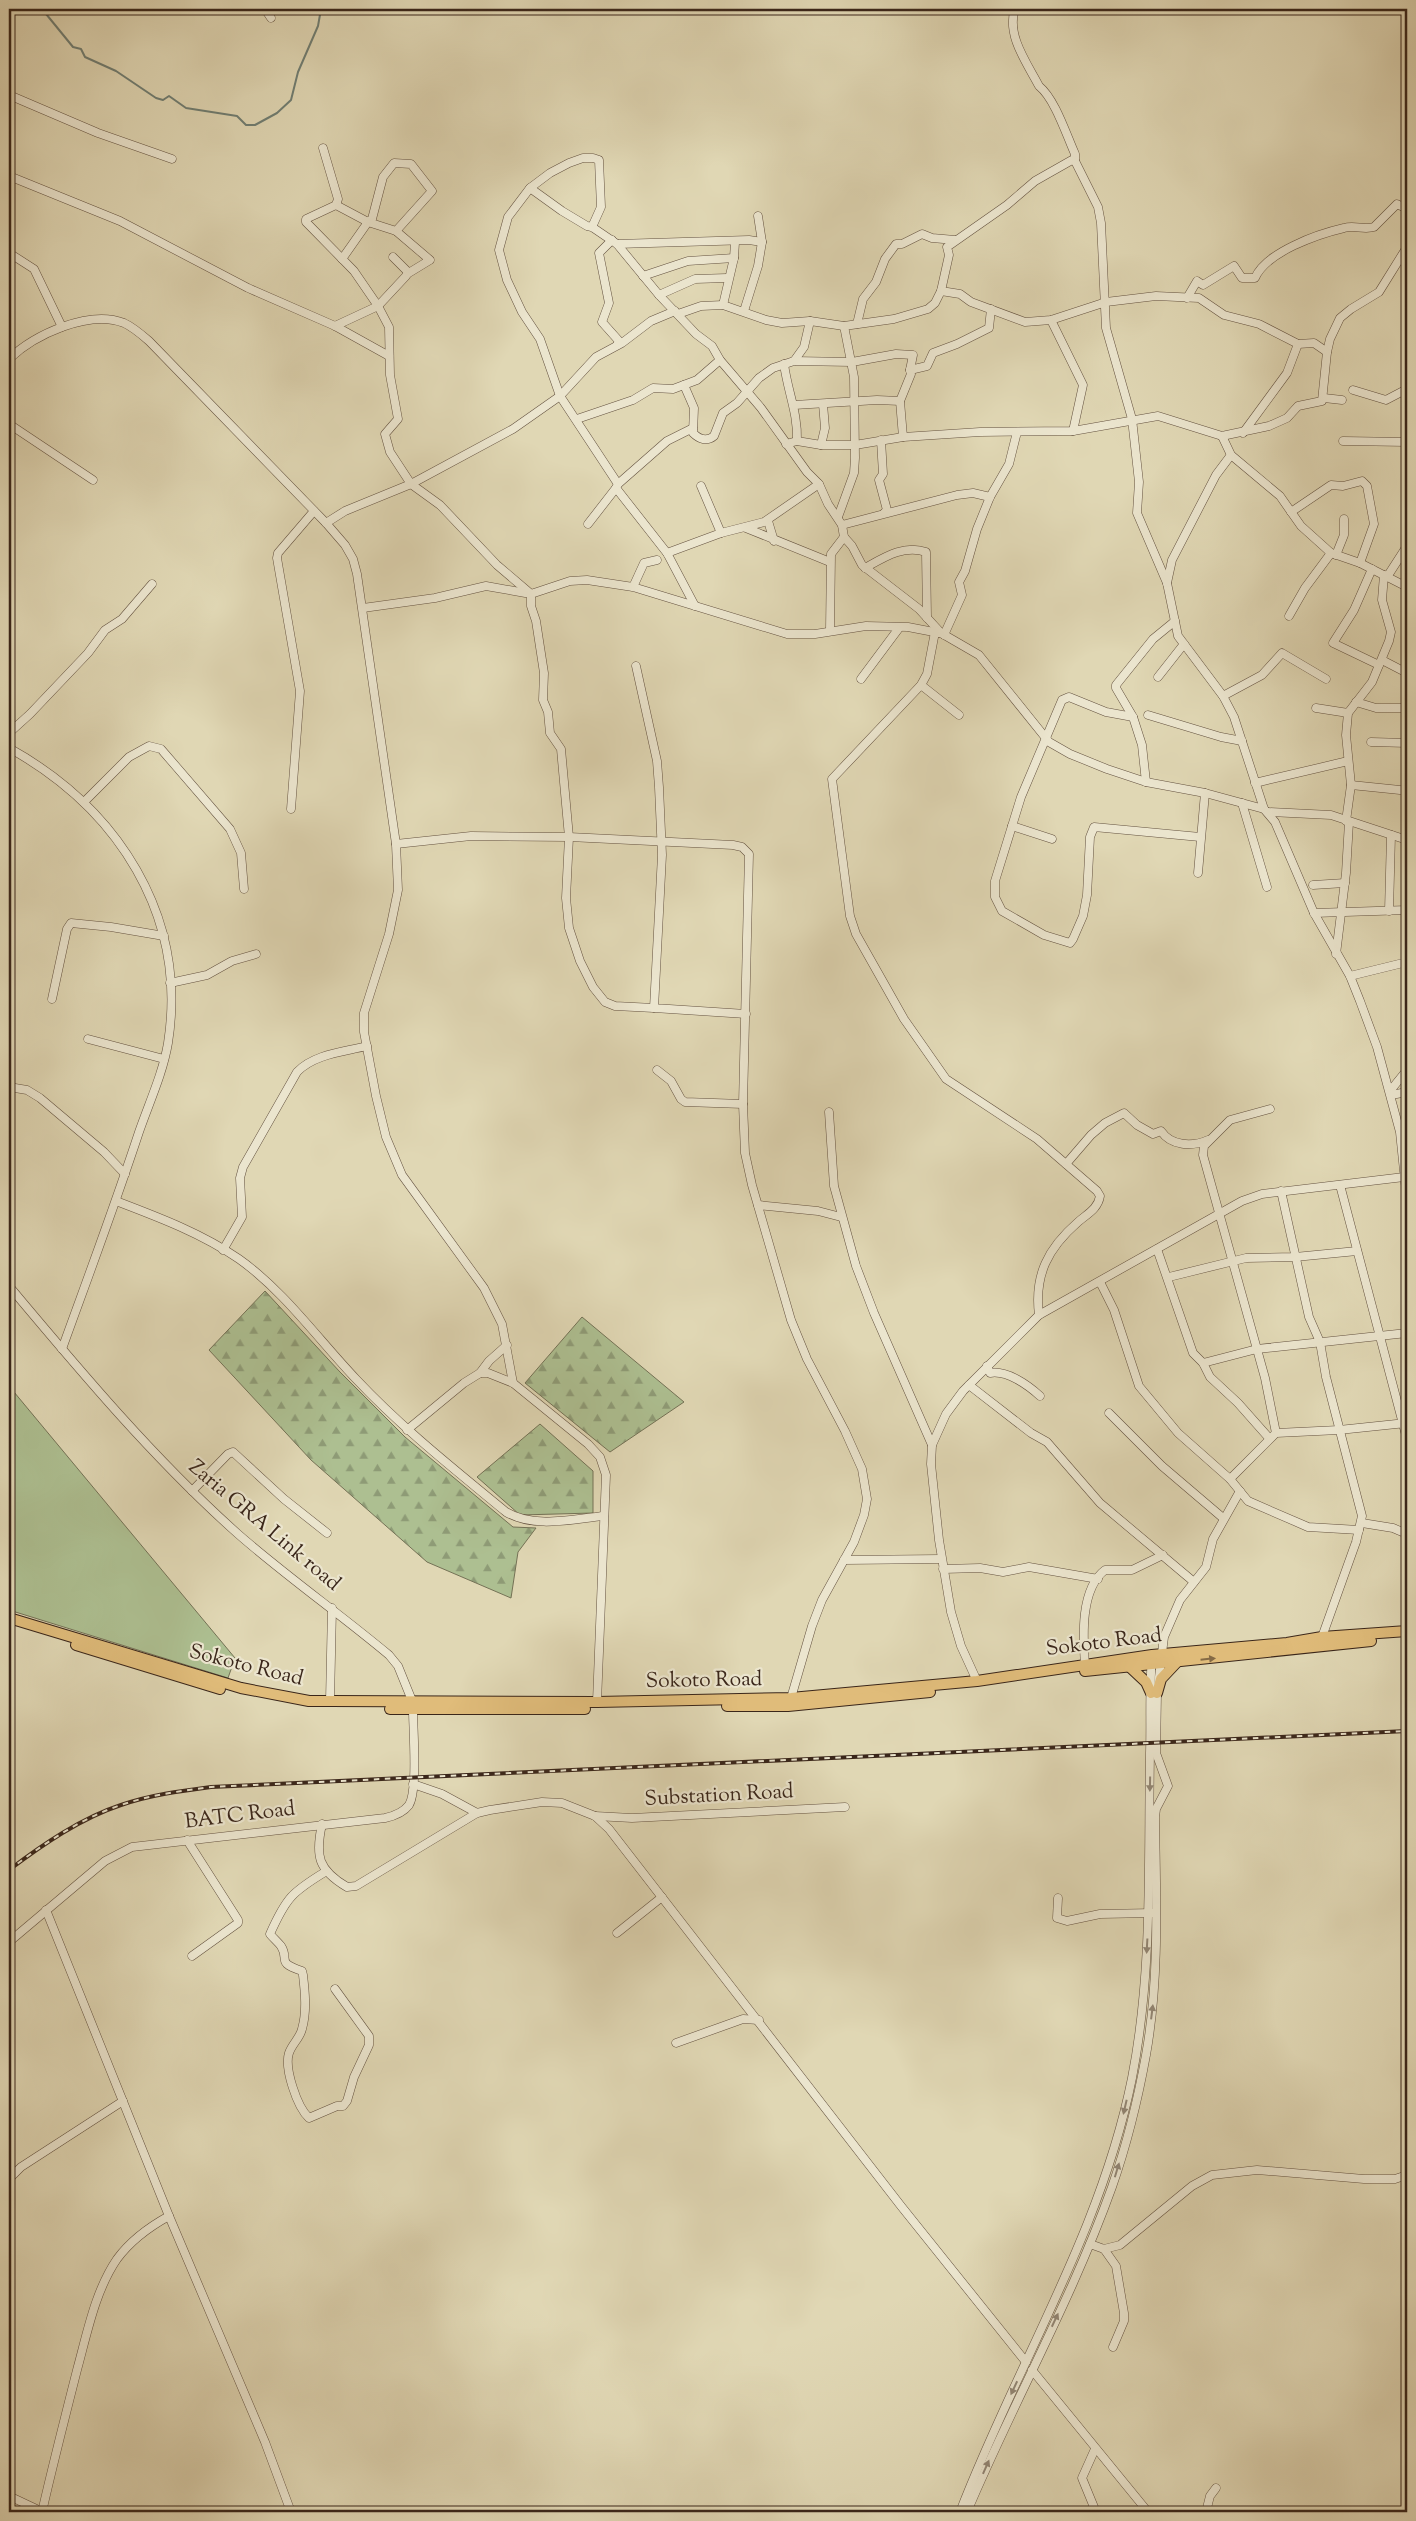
<svg xmlns="http://www.w3.org/2000/svg" width="1416" height="2521" viewBox="0 0 1416 2521" font-family="'Sorts Mill Goudy',serif">
  <defs>
    <pattern id="forest-firs" width="22" height="20" patternUnits="userSpaceOnUse" patternTransform="scale(1.25)"><rect width="22" height="20" fill="#adbf91"/><path d="M5 1l3.5 6h-7zM16 11l3.5 6h-7z" fill="#8e9b76"/></pattern>
  </defs>
  <rect width="100%" height="100%" fill="#e0d7b4"/>
  <filter id="stains"><feTurbulence type="fractalNoise" baseFrequency=".004" numOctaves="4"/><feColorMatrix values="0 0 0 0 .2 0 0 0 0 .09 0 0 0 0 .02 0 0 0 .5 -.17"/></filter>
  <radialGradient id="worn" r=".72"><stop offset=".6" stop-color="#630" stop-opacity="0"/><stop offset="1" stop-color="#630" stop-opacity=".3"/></radialGradient>
  <!-- forest -->
  <g fill="url(#forest-firs)" stroke="#747256">
    <polygon points="265,1291 340,1372 405,1437 513,1527 536,1528 518,1552 511,1598 427,1562 311,1460 209,1350"/>
    <polygon points="582,1317 684,1402 610,1452 525,1383"/>
    <polygon points="540,1424 593,1471 593,1513 520,1515 477,1477"/>
  </g>
  <!-- garden -->
  <polygon fill="#adbf91" stroke="#747256" points="9,1386 235,1658 228,1678 9,1610"/>
  <g fill="none" stroke-linecap="round" stroke-linejoin="round">
    <!-- stream -->
    <polyline stroke="#707e73" stroke-width="2" points="42,9 73,47 81,49 85,57 116,71 156,98 163,100 169,96 186,108 237,116 246,125 255,125 277,113 291,100 298,72 318,26 321,9"/>
    <!-- minor casing -->
    <g stroke="#645240" stroke-width="9">
      <g id="minor">
        <polyline points="265,9 271,18"/>
        <path d="M1015 9C1006 35 1027 63 1039 86 1055 99 1066 134 1075 154V161"/>
        <polyline points="9,95 98,133 172,159"/>
        <polyline points="323,148 338,199 336,205 306,219 306,222 354,271 378,306 389,327 390,375 398,419 385,434 390,452 411,484 440,505 497,565 531,594 531,606 536,621 544,673 543,700 548,712 550,733 561,749 569,837 566,898 569,928 580,961 593,987 605,1002 615,1006 654,1008"/>
        <polyline points="9,176 120,221 248,288 335,326 389,356"/>
        <polyline points="530,188 562,211 587,226 592,227 617,244 659,295 696,334 712,346 720,360 761,408 807,472 819,484 828,504 842,525 844,537 852,546 862,565 919,609 941,633 979,655 1049,742 1070,754 1107,769 1146,782 1205,793 1264,809"/>
        <polyline points="336,205 368,222 372,219 383,177 394,163 411,164 432,191 396,231 368,222 342,259"/>
        <polyline points="592,227 601,207 599,160 593,158 583,158 569,163 550,173 530,188 508,217 499,250 507,280 522,312 540,339 560,396 618,484 616,488 667,553 695,606"/>
        <polyline points="396,231 430,260 407,274"/>
        <polyline points="612,240 599,253 609,303 602,322 619,341 617,345"/>
        <polyline points="617,244 749,240 762,242"/>
        <polyline points="9,253 34,269 62,327"/>
        <polyline points="643,276 688,261 734,258"/>
        <polyline points="941,291 960,294 971,302 1025,322 1051,320 1106,302 1156,296 1199,298 1224,315 1259,324 1298,344 1314,343 1327,352"/>
        <polyline points="659,295 695,279 727,278"/>
        <path d="M1187 298 1197 281 1203 285 1234 266 1242 278H1255C1266 252 1318 234 1344 228 1354 225 1364 230 1374 227L1397 204 1407 209"/>
        <polyline points="723,305 734,258 735,242"/>
        <polyline points="744,311 758,266 762,242 758,216"/>
        <polyline points="678,314 701,306 723,305 766,320 782,323 810,321 844,326 894,319 928,309 935,303 941,291 949,255 947,247 1007,205 1035,181 1072,160 1075,161 1098,207 1101,223 1106,328 1132,419 1139,482 1137,513 1167,583 1178,636 1223,696 1234,717 1264,809 1275,822 1314,913 1350,976 1360,1001 1377,1047 1400,1132 1407,1200"/>
        <polyline points="1051,320 1083,385 1073,431"/>
        <polyline points="857,324 863,299 876,282 885,259 896,244 902,244 922,234 932,238 955,240"/>
        <polyline points="335,326 378,306 406,276 408,272 393,257"/>
        <path d="M9 359C34 335 89 309 124 323 133 327 141 334 149 341L326 523 345 545 353 559 357 574 396 844 398 890 389 934 364 1013V1032L376 1096 386 1137 402 1175 484 1288 502 1324 513 1383"/>
        <polyline points="794,361 804,347 810,321"/>
        <path d="M784 364C788 393 798 413 797 441"/>
        <path d="M684 385 694 408 693 433C699 439 707 442 714 436L723 413 737 403 759 378 773 368 794 361 852 362 896 354 913 355 910 370"/>
        <polyline points="1353,390 1386,400 1407,389"/>
        <polyline points="1324,398 1342,400"/>
        <polyline points="794,405 877,400 900,401"/>
        <polyline points="577,419 633,400 653,388 673,389 697,380 720,360"/>
        <polyline points="9,424 93,480"/>
        <polyline points="1243,433 1287,373 1298,344"/>
        <polyline points="1222,436 1231,455 1280,496 1301,526 1331,553 1360,563 1407,587"/>
        <polyline points="903,437 900,401 911,374 910,370 927,366 933,353 957,344 989,328 991,309"/>
        <polyline points="881,440 883,474 879,480 887,510 884,513"/>
        <polyline points="1343,441 1407,442"/>
        <polyline points="786,444 797,441 821,445 855,445 903,437 980,432 1073,431 1158,416 1222,436 1269,426 1287,418 1298,406 1322,401 1327,352 1330,339 1340,318 1351,309 1379,292 1407,247"/>
        <polyline points="821,445 825,428 823,404"/>
        <polyline points="618,484 667,441 693,428"/>
        <polyline points="701,486 721,533"/>
        <polyline points="1291,512 1331,485 1343,486 1362,481 1367,486 1374,524 1360,563"/>
        <polyline points="838,517 854,473 855,458 854,377 844,326"/>
        <polyline points="768,521 774,541"/>
        <polyline points="326,523 345,511 411,484 513,429 560,396 596,357 622,343 651,321 675,311"/>
        <polyline points="588,524 616,488"/>
        <polyline points="842,525 957,495 973,493 990,497"/>
        <polyline points="746,528 830,562"/>
        <polyline points="667,553 721,533 764,522 819,484"/>
        <polyline points="1336,555 1344,535 1344,519"/>
        <path d="M865 568C883 558 904 544 926 552L927 618"/>
        <polyline points="1372,569 1354,610 1333,643 1379,665"/>
        <polyline points="1387,577 1407,546"/>
        <polyline points="1167,583 1172,560 1216,475 1231,455"/>
        <polyline points="633,587 644,563 657,560"/>
        <polyline points="363,608 435,598 486,586 531,594 570,581 587,580 633,587 787,634 815,634 866,626 908,627 939,633"/>
        <polyline points="1289,616 1305,588 1331,553"/>
        <polyline points="830,631 831,554 844,537"/>
        <path d="M935 632 927 674 921 685 832 779 850 916 856 934 904 1019 946 1079 1037 1139 1097 1191 1100 1196C1098 1209 1087 1214 1078 1222 1048 1248 1034 1275 1039 1315"/>
        <polyline points="944,635 962,595 959,582 965,571 977,529 990,497 1009,464 1017,432"/>
        <polyline points="1382,660 1407,673"/>
        <polyline points="636,666 657,761 659,787 662,855 654,1008 746,1014"/>
        <polyline points="1158,677 1184,644"/>
        <polyline points="861,679 899,628"/>
        <polyline points="921,685 959,715"/>
        <polyline points="1223,696 1262,675 1282,653 1326,679"/>
        <polyline points="1356,702 1376,708 1407,708"/>
        <polyline points="1316,708 1348,713"/>
        <polyline points="1148,715 1221,737 1242,741"/>
        <polyline points="1133,717 1106,712 1069,697 1062,700 1021,797 995,881 995,897 1002,911 1044,935 1070,943 1073,939 1083,916 1087,895 1090,837 1094,827 1200,837"/>
        <polyline points="9,733 30,714 88,653 105,630 122,619 152,584"/>
        <polyline points="1371,742 1407,743"/>
        <path d="M9 748C117 808 188 915 168 1043 163 1073 149 1103 139 1132 115 1205 88 1277 62 1349"/>
        <polyline points="1146,782 1142,745 1133,717 1116,688 1116,685 1153,639 1175,621"/>
        <polyline points="1255,783 1348,761"/>
        <polyline points="1351,785 1400,790"/>
        <polyline points="85,801 129,757 149,746 161,749 230,829 241,853 244,889"/>
        <polyline points="1242,803 1267,887"/>
        <polyline points="291,809 300,691 277,558 278,553 314,511"/>
        <polyline points="1268,812 1331,815 1407,840"/>
        <polyline points="1346,821 1351,785 1346,735 1348,713 1372,682 1389,641 1391,632 1382,600 1384,575"/>
        <polyline points="1012,826 1052,839"/>
        <polyline points="396,844 471,836 569,837 733,845 742,847 749,854 743,1104 745,1153 752,1185 791,1320 807,1359 845,1431 862,1469 867,1499 864,1515 854,1542 822,1600 812,1626 791,1698"/>
        <polyline points="1198,873 1205,793"/>
        <polyline points="1313,885 1345,883"/>
        <polyline points="1389,911 1391,835"/>
        <polyline points="1314,913 1407,910"/>
        <polyline points="1336,954 1346,873 1349,822"/>
        <polyline points="1350,976 1407,962"/>
        <polyline points="170,983 207,975 232,961 256,954"/>
        <polyline points="52,999 67,929 71,923 111,927 164,936"/>
        <polyline points="88,1039 164,1059"/>
        <polyline points="657,1070 671,1081 681,1099 685,1102 743,1104"/>
        <polyline points="9,1087 27,1090 40,1098 104,1152 125,1174"/>
        <polyline points="1390,1091 1407,1070"/>
        <polyline points="1391,1095 1407,1092"/>
        <polyline points="1270,1109 1230,1120 1204,1146 1203,1155 1265,1378 1276,1433"/>
        <polyline points="829,1112 834,1186 856,1266 874,1313 932,1445"/>
        <path d="M1066 1164 1091 1135 1105 1123 1124 1113 1137 1125 1153 1134 1161 1131C1171 1146 1192 1147 1208 1140"/>
        <polyline points="1340,1185 1407,1439"/>
        <polyline points="1281,1191 1309,1317 1320,1342 1326,1377 1362,1516 1356,1542 1322,1637"/>
        <path d="M116 1201C158 1217 201 1233 239 1259 284 1291 318 1339 356 1379 402 1428 454 1469 506 1512 535 1529 572 1519 604 1516"/>
        <polyline points="758,1205 818,1211 841,1217"/>
        <polyline points="1157,1249 1193,1353 1203,1363 1210,1377 1238,1403 1269,1438"/>
        <path d="M223 1250 242 1217 240 1178 243 1167 297 1072C314 1054 344 1052 367 1046"/>
        <polyline points="1169,1277 1246,1258 1295,1257 1357,1251"/>
        <polyline points="1100,1282 1114,1310 1139,1386 1178,1433 1230,1479 1248,1501 1308,1527 1359,1530"/>
        <path d="M9 1286C81 1372 154 1459 238 1534 286 1576 340 1614 389 1655L398 1666 413 1703"/>
        <polyline points="1203,1363 1257,1349 1407,1333"/>
        <path d="M987 1366 990 1373C1007 1370 1028 1385 1040 1396"/>
        <polyline points="480,1373 489,1361 507,1345"/>
        <polyline points="969,1385 1031,1433 1047,1442 1100,1503 1194,1582"/>
        <polyline points="1109,1413 1162,1466 1223,1518"/>
        <polyline points="407,1430 464,1383 480,1373 488,1373 513,1383 588,1444 600,1457 606,1475 597,1702"/>
        <polyline points="1230,1479 1276,1433 1339,1430 1406,1423"/>
        <polyline points="192,1491 228,1454 233,1452 284,1499 327,1533"/>
        <polyline points="1362,1523 1393,1528 1407,1534"/>
        <polyline points="844,1560 941,1559"/>
        <polyline points="943,1569 980,1568 1003,1572 1029,1567 1098,1579"/>
        <path d="M1085 1665C1083 1637 1080 1589 1105 1570H1132L1163 1555"/>
        <polyline points="977,1681 961,1646 951,1612 939,1540 931,1464 932,1445 946,1414 963,1391 1039,1315 1242,1201 1262,1194 1404,1177"/>
        <polyline points="330,1701 332,1608"/>
        <polyline points="413,1784 442,1794 477,1813"/>
        <polyline points="595,1816 632,1818 845,1807"/>
        <path d="M322 1824C315 1856 318 1870 347 1887L356 1886 477 1813 490 1810 542 1802 562 1803 595 1816 609 1829 901 2206 1026 2362"/>
        <polyline points="187,1840 238,1920 238,1923 192,1956"/>
        <path d="M325 1872C292 1892 286 1898 270 1934 273 1938 278 1942 281 1946 290 1960 275 1962 302 1971L303 1975C305 1992 307 2012 302 2029 300 2038 292 2044 289 2053 284 2068 297 2107 309 2118L337 2106H343L347 2101 354 2077 369 2045V2036L335 1989"/>
        <polyline points="1058,1898 1057,1918 1067,1921 1100,1914 1153,1913"/>
        <polyline points="46,1910 169,2216 265,2442 291,2512"/>
        <polyline points="617,1933 662,1897"/>
        <path d="M9 1942 105 1861 132 1847 385 1818C394 1816 403 1813 409 1805 418 1790 413 1729 413 1710"/>
        <polyline points="676,2043 743,2019 759,2020"/>
        <polyline points="9,2179 21,2167 123,2101"/>
        <polyline points="1090,2244 1104,2249 1120,2245 1192,2186 1212,2175 1257,2170 1364,2179 1395,2179 1407,2175"/>
        <polyline points="1104,2249 1116,2266 1124,2313 1124,2321 1113,2347"/>
        <polyline points="1032,2370 1148,2512"/>
        <polyline points="1095,2449 1082,2478 1096,2512"/>
        <polyline points="9,2496 43,2512"/>
        <path d="M42 2512C53 2464 65 2417 77 2370 87 2334 95 2291 117 2259 131 2240 149 2227 169 2216"/>
        <path d="M960 2512C1016 2366 1101 2233 1132 2078 1153 1971 1148 1861 1150 1753 1151 1722 1149 1690 1152 1659"/>
        <path d="M967 2512C1013 2403 1072 2299 1112 2187 1127 2144 1138 2099 1146 2055 1160 1977 1156 1896 1155 1817L1156 1809 1168 1786 1156 1753 1157 1693 1164 1637 1180 1600 1206 1567 1213 1539 1240 1491"/>
        <polyline points="1206,2512 1210,2496 1216,2488"/>
      </g>
    </g>
    <!-- major casing -->
    <g stroke="#3a261a" stroke-width="12">
      <g id="major">
        <polyline points="9,1618 241,1688 309,1701 330,1701 597,1702 791,1698 977,1681 1152,1655 1287,1643 1322,1637 1407,1631"/>
        <polyline points="76,1645 220,1689"/>
        <polyline points="1130,1667 1146,1682 1151,1693"/>
        <polyline points="1085,1671 1371,1641"/>
        <polyline points="1157,1693 1161,1679 1177,1662"/>
        <polyline points="727,1706 788,1706 930,1692"/>
        <polyline points="390,1709 585,1709"/>
      </g>
    </g>
    <!-- highway casing -->
    <g stroke="#3a261a" stroke-width="13">
      <polyline id="highway" points="1406,9 1407,10"/>
    </g>
    <!-- minor -->
    <use href="#minor" stroke="#ebe5ce" stroke-width="8"/>
    <!-- major -->
    <use href="#major" stroke="#e0bc7a" stroke-width="10"/>
    <!-- highway -->
    <use href="#highway" stroke="#e0bc7a" stroke-width="11"/>
    <!-- rail casing -->
    <g stroke="#3a261a" stroke-width="4">
      <path id="rail" d="M9 1870C42 1845 81 1818 121 1805 150 1795 180 1791 211 1787L1407 1731"/>
    </g>
    <!-- rail -->
    <use href="#rail" stroke="#ebe5ce" stroke-width="2" stroke-dasharray="5.5" stroke-linecap="butt"/>
  </g>
  <!-- one-way arrows -->
  <defs><path id="oneway-solid" d="M-6-.8H1V-3.2L6.5 0L1 3.2V.8H-6Z" transform="scale(1.25)"/></defs>
  <use fill="#856a45" href="#oneway-solid" transform="translate(1208 1659) rotate(-6)"/>
  <g fill="#928674">
    <use href="#oneway-solid" transform="translate(1150 1784) rotate(91)"/>
    <use href="#oneway-solid" transform="translate(1147 1946) rotate(93)"/>
    <use href="#oneway-solid" transform="translate(1152 2012) rotate(-83)"/>
    <use href="#oneway-solid" transform="translate(1125 2107) rotate(103)"/>
    <use href="#oneway-solid" transform="translate(1117 2170) rotate(-73)"/>
    <use href="#oneway-solid" transform="translate(1055 2320) rotate(-65)"/>
    <use href="#oneway-solid" transform="translate(1014 2388) rotate(115)"/>
    <use href="#oneway-solid" transform="translate(986 2467) rotate(-66)"/>
  </g>
  <g text-anchor="middle" dominant-baseline="central" stroke-width="4.5" stroke-linejoin="round" paint-order="stroke">
    <!-- street labels -->
    <g font-size="21" fill="#3a261a" stroke="#ebe5ce">
      <text transform="translate(264 1526) rotate(40)">Zaria GRA Link road</text>
      <text transform="translate(1104 1643) rotate(-7)">Sokoto Road</text>
      <text transform="translate(246 1666) rotate(14)">Sokoto Road</text>
      <text transform="translate(704 1681) rotate(-1)">Sokoto Road</text>
      <text transform="translate(719 1796) rotate(-3)">Substation Road</text>
      <text transform="translate(240 1816) rotate(-7)">BATC Road</text>
    </g>
  </g>
  <!-- margin -->
  <rect width="1416" height="2521" fill="none" stroke="#e0d7b4" stroke-width="30"/>
  <rect x="10" y="10" width="1396" height="2501" fill="none" stroke="#3a261a" stroke-width="2.5"/>
  <rect x="15" y="15" width="1386" height="2491" fill="none" stroke="#3a261a"/>
  <rect width="100%" height="100%" filter="url(#stains)"/>
  <rect width="100%" height="100%" fill="url(#worn)"/>
</svg>
